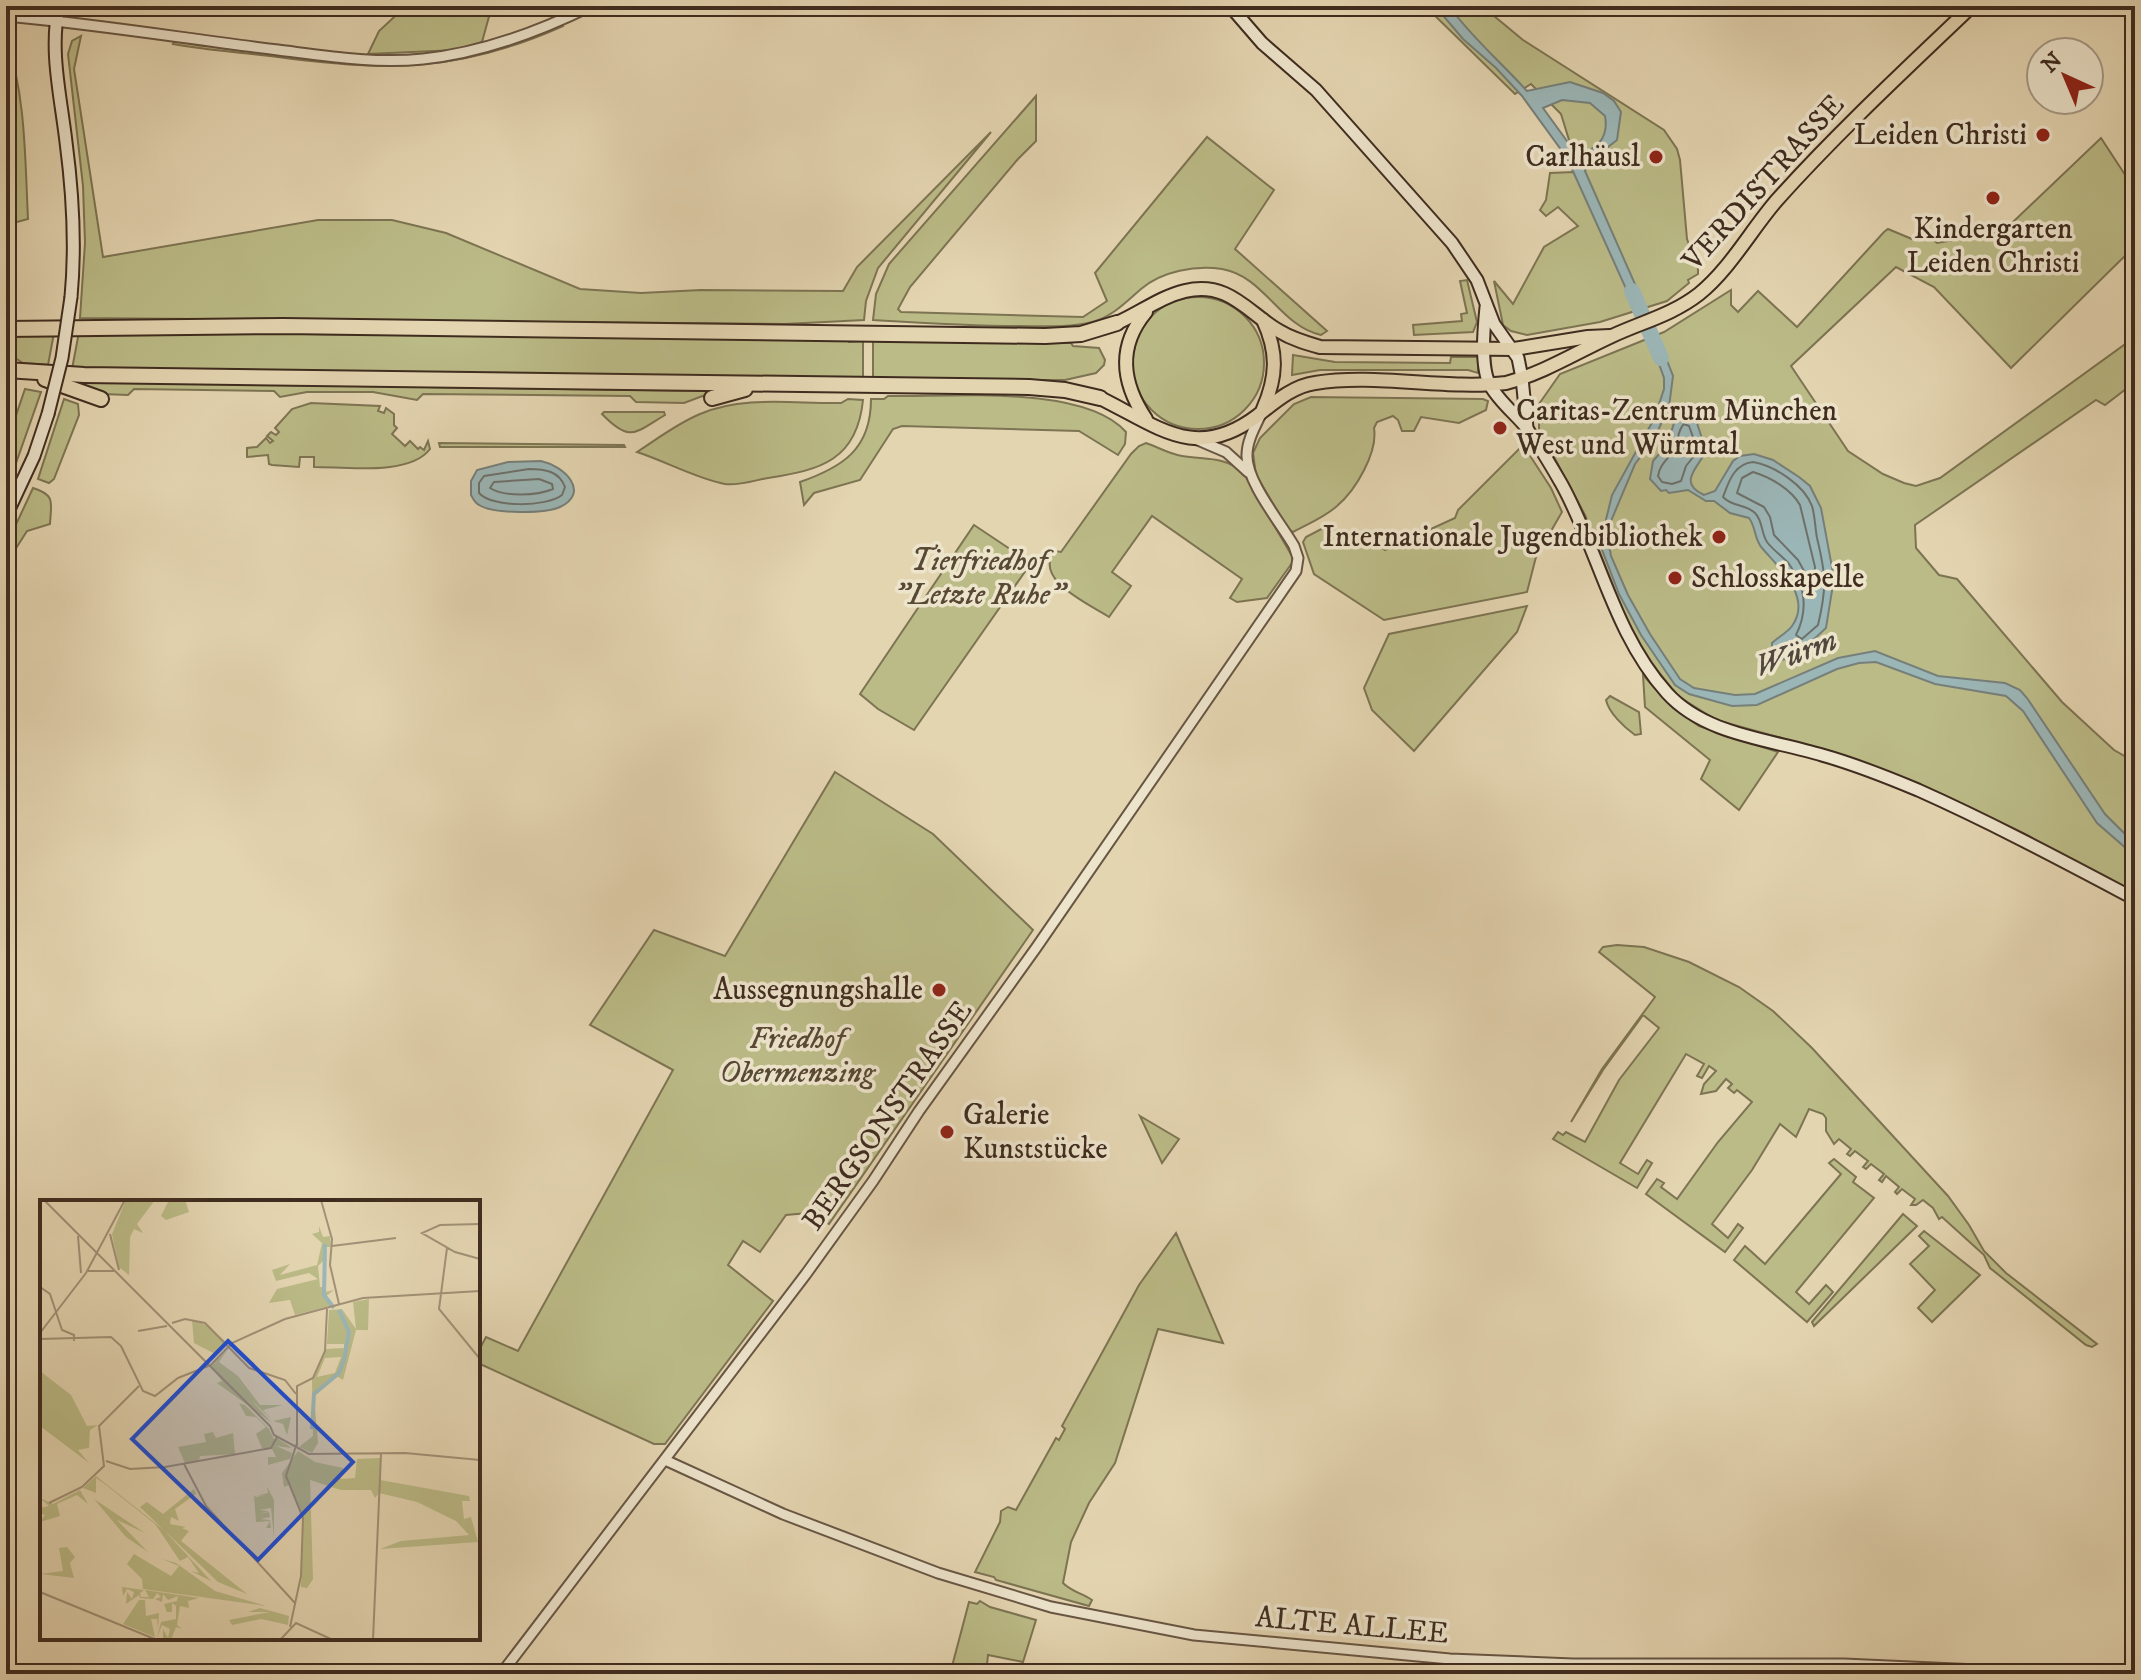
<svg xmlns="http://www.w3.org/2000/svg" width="2141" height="1680" viewBox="0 0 2141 1680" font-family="'IM FELL DW Pica',serif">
  <rect width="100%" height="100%" fill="#e4d5b1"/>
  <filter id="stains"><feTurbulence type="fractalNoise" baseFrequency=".0025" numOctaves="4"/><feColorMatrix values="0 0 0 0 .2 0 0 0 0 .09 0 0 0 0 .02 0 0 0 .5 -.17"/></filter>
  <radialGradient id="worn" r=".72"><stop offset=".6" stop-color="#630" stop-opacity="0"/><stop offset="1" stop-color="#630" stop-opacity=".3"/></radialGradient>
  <!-- green -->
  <g fill="#bbbb87" stroke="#7d7453" stroke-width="2">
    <polygon points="406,6 476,6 490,13 482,42 457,50 368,54 379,31"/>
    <polygon points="1425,6 1482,6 1523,40 1664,130 1677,149 1680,160 1687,239 1698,269 1698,274 1688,280 1689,283 1667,301 1600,322 1527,335 1511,331 1503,325 1494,281 1513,304 1544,247 1578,226 1558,207 1546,216 1540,210 1546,200 1550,173 1574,172 1586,195 1561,114 1531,84 1515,94"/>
    <path d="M562 24 563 26C456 74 383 71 270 56 238 52 205 50 173 44L175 41 343 63 395 64 430 62Z"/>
    <polygon points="81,36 74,69 103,257 318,220 392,220 446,233 580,289 641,293 701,290 843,291 857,267 991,132 878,268 866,301 864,320 785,324 80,318 85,243 83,186 68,54 72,41"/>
    <path d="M6 38C26 95 25 160 28 219L6 225Z"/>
    <path d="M1036 96V141L1018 159 910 287 898 309 901 312 1083 317 1107 301 1095 273 1207 137 1274 190 1235 249 1327 331 1321 335C1280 326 1264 276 1222 269 1196 265 1162 271 1141 289 1126 302 1112 317 1092 322 1069 328 1042 326 1019 326 970 326 922 323 873 320L876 294 889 264Z"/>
    <polygon points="2101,138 2135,190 2135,246 2011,368 1934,287 1896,267 1791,366 1848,451 1883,474 1904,483 1916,486 1940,478 2135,337 2135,382 2105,405 2096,400 1915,525 1916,548 1939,575 1957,579 2062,702 2114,750 2135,762 2135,892 1914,783 1833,752 1716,720 1678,696 1647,658 1627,621 1585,515 1539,429 1539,404 1560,374 1664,332 1731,290 1731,305 1738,312 1758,291 1797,327 1884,232 1888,229 1912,239 1923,231 1937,243 1995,233 2012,223"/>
    <polygon points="1467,280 1477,322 1473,332 1414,335 1413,325 1462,321 1461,314 1467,313 1460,281"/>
    <circle cx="1198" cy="363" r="66"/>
    <polygon points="79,332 849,339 849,342 863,341 863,377 849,377 848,380 72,369"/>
    <polygon points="54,333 48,365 23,363 6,352 9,335"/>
    <polygon points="890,339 1071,343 1073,346 1099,348 1105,360 1104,365 1096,373 1065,380 889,380 889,378 873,377 873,341 889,342"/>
    <polygon points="1293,355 1335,362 1450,363 1451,357 1478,357 1478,373 1468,370 1320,370 1292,375"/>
    <polygon points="79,382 706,391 708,394 684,403 636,402 630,396 423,394 417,400 373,392 307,392 280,397 274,391 134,389 128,395 102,394 78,386"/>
    <polygon points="25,389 41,392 15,466 6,464 6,445"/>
    <path d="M888 396C949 397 1084 384 1126 432L1125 444 1118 455 1079 431 902 426 893 429 860 480 814 493 804 505 800 482C843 467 871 449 871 399H884Z"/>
    <path d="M1311 397 1483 399 1488 401 1486 410 1459 423 1421 417 1414 431H1402L1398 420 1393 416 1377 422 1374 428C1378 452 1356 490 1337 506 1325 517 1308 524 1293 532L1288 529 1256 475 1253 453 1260 438 1294 404Z"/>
    <polygon points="64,399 78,404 79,415 54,479 49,483 38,479"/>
    <path d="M848 399 863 400C857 460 821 470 768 478 755 480 739 486 725 484 697 479 665 461 637 452 657 439 678 423 700 414 744 395 795 404 841 403Z"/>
    <path d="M311 403 380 406 378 411 384 413 386 408 394 414V425L397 428 392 434 405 446 410 441 418 449 420 447 424 450 428 441 430 449C410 476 345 467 314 467V457H300L299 467 272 465 269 464 268 455 247 457V448L257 447 266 438 270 443 273 441 267 436 271 432 276 435 279 432 275 428 292 409Z"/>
    <path d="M604 412H664L665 415C635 433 630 443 602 414Z"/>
    <polygon points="439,443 624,445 625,447 440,447"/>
    <path d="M1146 443C1158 447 1169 454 1182 456 1205 460 1224 456 1243 472L1292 556V563L1267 598 1237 602 1230 598 1242 579 1152 516 1112 572 1131 586 1109 617C1089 604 1032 579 1055 551L1061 552 1131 454 1139 446Z"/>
    <polygon points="1523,445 1551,488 1562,512 1536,557 1527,592 1384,620 1314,574 1303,542 1306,537 1329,525 1355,546 1365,535 1385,550 1455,518 1458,510"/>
    <path d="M33 488C56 495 51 503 50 524L27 531 6 564V546Z"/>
    <polygon points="974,525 1031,563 914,730 878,709 860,694"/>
    <polygon points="1527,606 1517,632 1414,751 1372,710 1364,688 1389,634"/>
    <polygon points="1643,675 1671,706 1699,726 1778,752 1739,810 1701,779 1710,760 1645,707"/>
    <path d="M1610 696 1639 712 1641 734 1635 735C1624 727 1609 713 1606 700Z"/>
    <polygon points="835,772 933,834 1033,930 829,1224 808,1213 786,1215 760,1252 743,1241 728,1265 773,1301 665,1444 654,1444 478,1363 478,1352 486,1337 518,1351 673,1070 590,1025 654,930 725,956"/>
    <polygon points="1617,945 1644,947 1689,962 1739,987 1773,1011 1812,1048 1948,1196 1969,1225 1984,1251 2006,1273 2097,1344 2092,1347 2086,1345 1990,1268 1984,1255 1942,1217 1939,1219 1933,1208 1923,1200 1916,1205 1911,1205 1915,1199 1902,1189 1897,1194 1895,1192 1899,1187 1886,1176 1882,1182 1879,1180 1884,1174 1871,1164 1866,1169 1863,1167 1868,1161 1855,1151 1850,1156 1847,1154 1851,1149 1839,1139 1834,1144 1826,1131 1826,1118 1823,1114 1809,1109 1796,1137 1780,1124 1752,1170 1712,1224 1728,1238 1738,1224 1743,1228 1725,1252 1646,1194 1657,1179 1664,1183 1661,1187 1677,1199 1718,1142 1752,1102 1737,1090 1734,1093 1728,1088 1732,1084 1726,1079 1716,1091 1701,1094 1704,1084 1716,1071 1709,1066 1702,1078 1697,1076 1704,1064 1686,1054 1620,1163 1638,1174 1647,1160 1652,1163 1637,1188 1553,1139 1558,1132 1563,1135 1566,1132 1585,1142 1619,1080 1659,1028 1643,1015 1603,1070 1571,1122 1602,1069 1655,997 1599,952 1603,947"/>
    <polygon points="1140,1116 1179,1139 1162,1163"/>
    <polygon points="1834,1159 1856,1177 1853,1182 1874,1198 1796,1292 1809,1304 1826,1285 1833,1292 1807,1322 1734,1260 1745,1246 1765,1264 1841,1174 1829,1163"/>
    <polygon points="1903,1214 1917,1226 1814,1326 1812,1322"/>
    <polygon points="1924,1231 1980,1275 1932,1322 1918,1308 1935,1290 1910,1264 1929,1246 1919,1236"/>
    <path d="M1176 1233 1223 1343 1158 1329 1115 1463 1089 1503 1071 1542 1063 1583C1072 1592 1082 1593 1092 1600L1089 1606 996 1580 994 1577 975 1572 1000 1522 1001 1511 1008 1507 1016 1510 1056 1438 1059 1440 1065 1429 1062 1426 1139 1285Z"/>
    <polygon points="980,1601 990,1607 1036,1620 1023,1662 988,1655 986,1674 950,1674 969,1602 977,1604"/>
  </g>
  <!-- water -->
  <g fill="#9bb6b7" stroke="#767f7a" stroke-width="2" fill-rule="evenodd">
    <path d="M1435 6H1449C1472 38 1501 62 1527 91L1570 82 1603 93 1614 101 1621 112 1617 140 1589 162 1585 171 1646 309 1637 313 1567 158 1522 96 1496 68 1463 39ZM1562 100 1590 103 1605 116C1609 137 1596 154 1575 152L1543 108Z"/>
    <polygon points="1657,335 1673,376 1669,407 1654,439 1635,464 1611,521 1608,539 1611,556 1628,595 1650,634 1680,679 1694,688 1735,695 1755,694 1838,658 1875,651 1938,676 2005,683 2020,690 2027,698 2105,814 2135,844 2135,856 2097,823 2023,711 2006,696 1935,684 1876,662 1859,663 1837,669 1757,705 1732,706 1689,694 1675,685 1641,635 1619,594 1601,547 1601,540 1612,495 1654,419 1664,389 1664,378 1650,339"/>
    <path d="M1690 414 1696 420 1706 451C1698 468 1677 482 1704 495L1715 491 1733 461 1740 456 1754 454 1773 460 1799 477 1810 486 1821 508 1834 578 1826 628 1798 654 1779 661 1772 654V643C1778 637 1787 633 1792 626 1813 597 1778 567 1762 548 1754 539 1756 527 1749 518L1730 513 1714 501H1706L1688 490 1669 493 1666 490 1661 491 1650 479 1653 461 1667 445 1675 420Z"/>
    <path d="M541 461C564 466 591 492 560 507 545 514 493 514 479 505 475 503 473 499 471 495V481L477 470 508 462Z"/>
  </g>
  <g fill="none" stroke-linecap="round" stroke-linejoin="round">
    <!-- shore -->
    <g stroke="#6d716b" stroke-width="2">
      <path d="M1684 424 1689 426 1698 451 1686 466 1681 481 1672 484 1662 482 1658 476C1660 463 1669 459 1675 448 1679 439 1677 431 1684 424Z"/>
      <path d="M1753 462C1775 466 1804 485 1812 506 1815 516 1815 527 1817 538 1826 575 1827 587 1818 625L1802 639 1796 635C1808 611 1806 586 1789 564 1782 556 1773 550 1767 542 1761 533 1763 521 1755 513 1746 504 1732 507 1723 497 1729 481 1734 464 1753 462Z"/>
      <path d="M529 469C545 469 559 471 565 487L562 495C547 507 492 508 479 493V483L484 476Z"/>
      <path d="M1753 472C1770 477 1791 489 1800 505L1815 567 1814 581 1809 580 1798 560 1774 535 1770 517 1764 507 1737 493 1742 478Z"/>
      <path d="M539 479 552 484 553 489C537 496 504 497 490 488L494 482Z"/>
    </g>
    <!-- stream -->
    <polyline stroke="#767f7a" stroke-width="3" points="1796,655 1798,662"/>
    <!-- river -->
    <polyline stroke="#9bb6b7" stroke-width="16" points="1632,291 1661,358"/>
    <!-- tertiary casing -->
    <g stroke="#685644" stroke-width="13">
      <g id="tertiary">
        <path d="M6 16C97 24 187 39 278 50 326 56 375 64 423 59 482 53 538 32 591 6"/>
        <polyline points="1198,440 1226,452 1248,472"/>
        <polyline points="665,1460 783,1514 938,1573 1051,1607 1194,1635 1450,1659 1573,1664 1844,1664 2066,1674"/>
        <path d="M501 1674 806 1274 873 1181 919 1111 1036 948 1296 571 1298 558 1294 546C1280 522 1246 481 1247 455 1247 440 1256 425 1262 412"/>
      </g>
    </g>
    <!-- secondary casing -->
    <g stroke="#3f2c1f" stroke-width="15">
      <g id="secondary">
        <path d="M59 6C49 50 61 98 66 142 73 195 76 244 71 297"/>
        <polyline points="1230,6 1262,43 1316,90 1452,243 1477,280 1494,324 1518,358 1522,378 1527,428"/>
        <path d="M1486 307C1484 327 1480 367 1490 385 1498 400 1514 413 1525 426 1538 443 1550 464 1561 483 1599 551 1613 633 1667 693 1705 735 1769 739 1822 755 1854 764 1887 777 1918 790 1992 823 2063 861 2135 899"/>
        <polyline points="6,516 34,456 48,414"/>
      </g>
    </g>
    <!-- primary casing -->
    <g stroke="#3f2c1f" stroke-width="16">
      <g id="primary">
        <path d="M1146 312C1117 347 1122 383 1146 419"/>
        <path d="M1263 320C1278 352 1277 377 1263 409"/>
        <path d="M1117 323C1140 313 1160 297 1185 291 1229 281 1247 312 1279 331 1292 339 1306 343 1320 347L1514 349 1588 337 1610 336"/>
        <path d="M1100 398C1159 427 1196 462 1257 416 1275 402 1293 386 1315 383 1375 373 1445 390 1506 383 1544 373 1577 352 1612 336 1642 322 1672 315 1699 294 1730 269 1751 230 1777 200 1838 132 1906 69 1972 6"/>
      </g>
    </g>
    <!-- motorway casing -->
    <g stroke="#3f2c1f" stroke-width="18">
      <g id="motorway">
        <polyline points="6,329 283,326 1045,336 1081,334 1117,323"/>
        <polyline points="6,370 84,375 1029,387 1065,390 1100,398"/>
        <polyline points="45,379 101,399"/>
        <polyline points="712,398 745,389"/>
      </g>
    </g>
    <!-- tertiary -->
    <use href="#tertiary" stroke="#ede4cc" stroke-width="9"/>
    <!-- secondary -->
    <use href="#secondary" stroke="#ede4cc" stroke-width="11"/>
    <!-- primary -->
    <use href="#primary" stroke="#e4d5b1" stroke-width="12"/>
    <!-- motorway -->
    <use href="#motorway" stroke="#e4d5b1" stroke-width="14"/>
    <!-- secondary-bridge casing -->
    <g stroke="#3f2c1f" stroke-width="15" stroke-linecap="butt">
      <polyline id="secondary-bridge" points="48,414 62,358 71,297"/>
    </g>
    <!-- secondary-bridge -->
    <use href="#secondary-bridge" stroke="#ede4cc" stroke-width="11"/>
  </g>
  <!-- markers -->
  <g fill="#8f2418" stroke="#ede4cc" stroke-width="3">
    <circle cx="2043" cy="135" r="8"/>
    <circle cx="1656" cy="157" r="8"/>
    <circle cx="1993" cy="198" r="8"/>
    <circle cx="1500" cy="428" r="8"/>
    <circle cx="1719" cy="537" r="8"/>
    <circle cx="1675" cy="578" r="8"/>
    <circle cx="939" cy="990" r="8"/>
    <circle cx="947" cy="1132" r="8"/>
  </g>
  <g text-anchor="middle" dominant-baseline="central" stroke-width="7" stroke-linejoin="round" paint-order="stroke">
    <!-- poi labels -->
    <g font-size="30" fill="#3f2c1f" stroke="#ede4cc" text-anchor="end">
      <text x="2027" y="135">Leiden Christi</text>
      <text x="1640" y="157">Carlhäusl</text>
      <text x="1993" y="229" text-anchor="middle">Kindergarten<tspan x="1993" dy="34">Leiden Christi</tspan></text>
      <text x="1516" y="411" text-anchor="start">Caritas-Zentrum München<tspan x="1516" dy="34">West und Würmtal</tspan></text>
      <text x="1703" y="537">Internationale Jugendbibliothek</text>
      <text x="1691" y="578" text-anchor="start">Schlosskapelle</text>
      <text x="923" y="990">Aussegnungshalle</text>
      <text x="963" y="1115" text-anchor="start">Galerie<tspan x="963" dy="34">Kunststücke</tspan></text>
    </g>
    <!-- street labels -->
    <g font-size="30" fill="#3f2c1f" stroke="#ede4cc">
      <text transform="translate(1764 183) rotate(-48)">VERDISTRASSE</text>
      <text transform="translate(888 1116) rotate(-55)">BERGSONSTRASSE</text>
      <text transform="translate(1352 1626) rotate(5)">ALTE ALLEE</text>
    </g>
    <!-- park labels -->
    <g font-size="30" font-style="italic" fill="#584934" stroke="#ede4cc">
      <text x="979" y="561">Tierfriedhof<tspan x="979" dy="34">"Letzte Ruhe"</tspan></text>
      <text x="797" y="1039">Friedhof<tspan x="797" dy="34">Obermenzing</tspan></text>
    </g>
    <!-- water labels -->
    <g font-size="32" font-style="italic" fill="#51483d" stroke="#ede4cc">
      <text transform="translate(1796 654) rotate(-20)">Würm</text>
    </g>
  </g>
  <!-- overview -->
  <g transform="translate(40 1200)">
    <rect width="440" height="440" fill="#e4d5b1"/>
    <path d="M86 0H115L97 24 103 33 94 29 90 37 89 75 79 67 72 34ZM145 0 149 12 126 20 121 16 128 2ZM279 26 283 37 290 36 291 47H284L283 61 278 66 280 87H286L285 92 294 90 285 97 293 105 255 115 250 100 229 103 237 89 278 79 269 73 236 81 232 70 250 64 240 75 277 65 282 43 272 34 279 32ZM329 99 328 130H316L303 180 295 175 274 196 278 243 272 253 259 247 273 236 272 180 286 149 304 148V144H287L289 110 302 109 316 129 313 102ZM301 157 295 173 277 177 285 158ZM152 120 169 126 186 142 177 155 154 143ZM188 149 179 162 198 176 220 205H243L223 210 233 221 251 217 247 235 243 224 233 221 211 200 232 223 177 183 182 181 171 167ZM0 171 31 195 47 226 58 225 50 230 49 248 38 250 49 263 0 226ZM199 203 205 205 229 229 234 239 237 238 252 248 236 246 252 253 250 259 228 265V257H236L232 249 222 248 216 234 226 227 216 217 206 216ZM173 232 176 238 193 233 195 254 160 256 159 261 145 263 138 247 166 242 164 234ZM258 251 275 262 303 268 301 279 315 278 317 259 340 258V280L429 296 430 301H422L424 319 431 317 438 342 340 349 361 341 429 335 416 321 377 302 339 293 335 298 331 290H301L270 280 273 379 267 388 261 387 263 317 249 285 244 287 242 273ZM56 276 124 330 171 381 151 371 159 373 148 357 140 361 115 324 66 285 56 278V293L43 288ZM227 287 234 300V338L231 308 219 310 229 311 219 314 229 312 230 317 220 319 230 320 231 328H226L230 321 216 322 214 295 216 297 226 295 216 296 228 293ZM154 289 156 294 135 309 139 321 131 317 130 324 146 327 142 328 149 331 141 341 207 394 178 382 100 307 107 302 123 314ZM40 290 48 304 37 295 17 304 20 316 0 322 5 315 2 314 0 308 9 306 0 298 13 304ZM54 299 105 333 77 320 108 352 86 337ZM27 347 35 357 30 363 34 378 0 374 23 371 19 348ZM94 354 131 376 139 366 122 359 136 363 175 391 226 406 103 389 102 379 87 364ZM82 387 104 390 100 393 101 397H109L105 390 159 398 148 401 149 408 140 406 137 425 142 429 136 427 131 440H123V429L128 438 130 429 122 425 117 438 121 422 136 419V406L132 403V412H127L124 404 137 401 138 396 128 400 123 394 122 402 115 399 121 397 117 393 113 399 100 398 99 395 86 404 87 392 92 399 94 392 87 389 83 396ZM99 400H105L106 416 119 413 118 429 117 419H111L115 437 83 424ZM220 408 249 416 248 425 221 419 192 425 189 420 230 412H208Z" fill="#bbbb87" fill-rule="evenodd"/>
    <path fill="none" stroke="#9bb6b7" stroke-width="4" d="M285 44 284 95 294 108M272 229 274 194 299 173 304 160 309 132 299 110"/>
    <path fill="none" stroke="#a29177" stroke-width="2" d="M4 0 230 226M281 0 292 39 290 65 299 104M440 24 400 25 382 33 415 52 440 59M70 34 79 70M38 36 41 73M292 46 356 38M407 48 399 109 440 159M48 71H74M0 87 10 94 22 130 34 135V141M132 123 145 119 165 123 209 168 245 180 256 194M98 131 127 126M0 133 46 73 85 0M0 139 71 137 81 146 103 191 115 196 138 178 171 165 192 143 245 119 323 98 440 91M230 226 234 235 269 254 365 253 440 260M257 246V186L273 178 285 151 287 109M66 261 90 269 125 267 231 248 237 237M144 264 166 306 255 403M9 303 42 287 64 266 59 226 99 186M0 392 117 440M250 427 261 376 263 318 246 276 257 243M240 440 256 423 293 440M333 440 341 254"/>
    <path fill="#1d4ed8" fill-opacity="0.15" stroke="#1d4ed8" stroke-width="4" d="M188 141 313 262 218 360 92 239Z"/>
    <rect width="440" height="440" fill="none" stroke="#3f2c1f" stroke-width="4"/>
  </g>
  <!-- margin -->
  <rect width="2141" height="1680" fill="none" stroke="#e4d5b1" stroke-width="32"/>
  <rect x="8" y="8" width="2125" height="1664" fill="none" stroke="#3f2c1f" stroke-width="4"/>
  <rect x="16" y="16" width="2109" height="1648" fill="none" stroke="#3f2c1f" stroke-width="2"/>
  <!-- north arrow -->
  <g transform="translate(2065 76) rotate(316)"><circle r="38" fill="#ede4cc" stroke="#a79a87" stroke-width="2"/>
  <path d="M0-6L14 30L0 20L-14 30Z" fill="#8f2418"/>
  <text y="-12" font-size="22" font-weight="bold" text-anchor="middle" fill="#3f2c1f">N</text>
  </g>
  <rect width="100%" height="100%" filter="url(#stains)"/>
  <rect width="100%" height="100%" fill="url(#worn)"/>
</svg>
